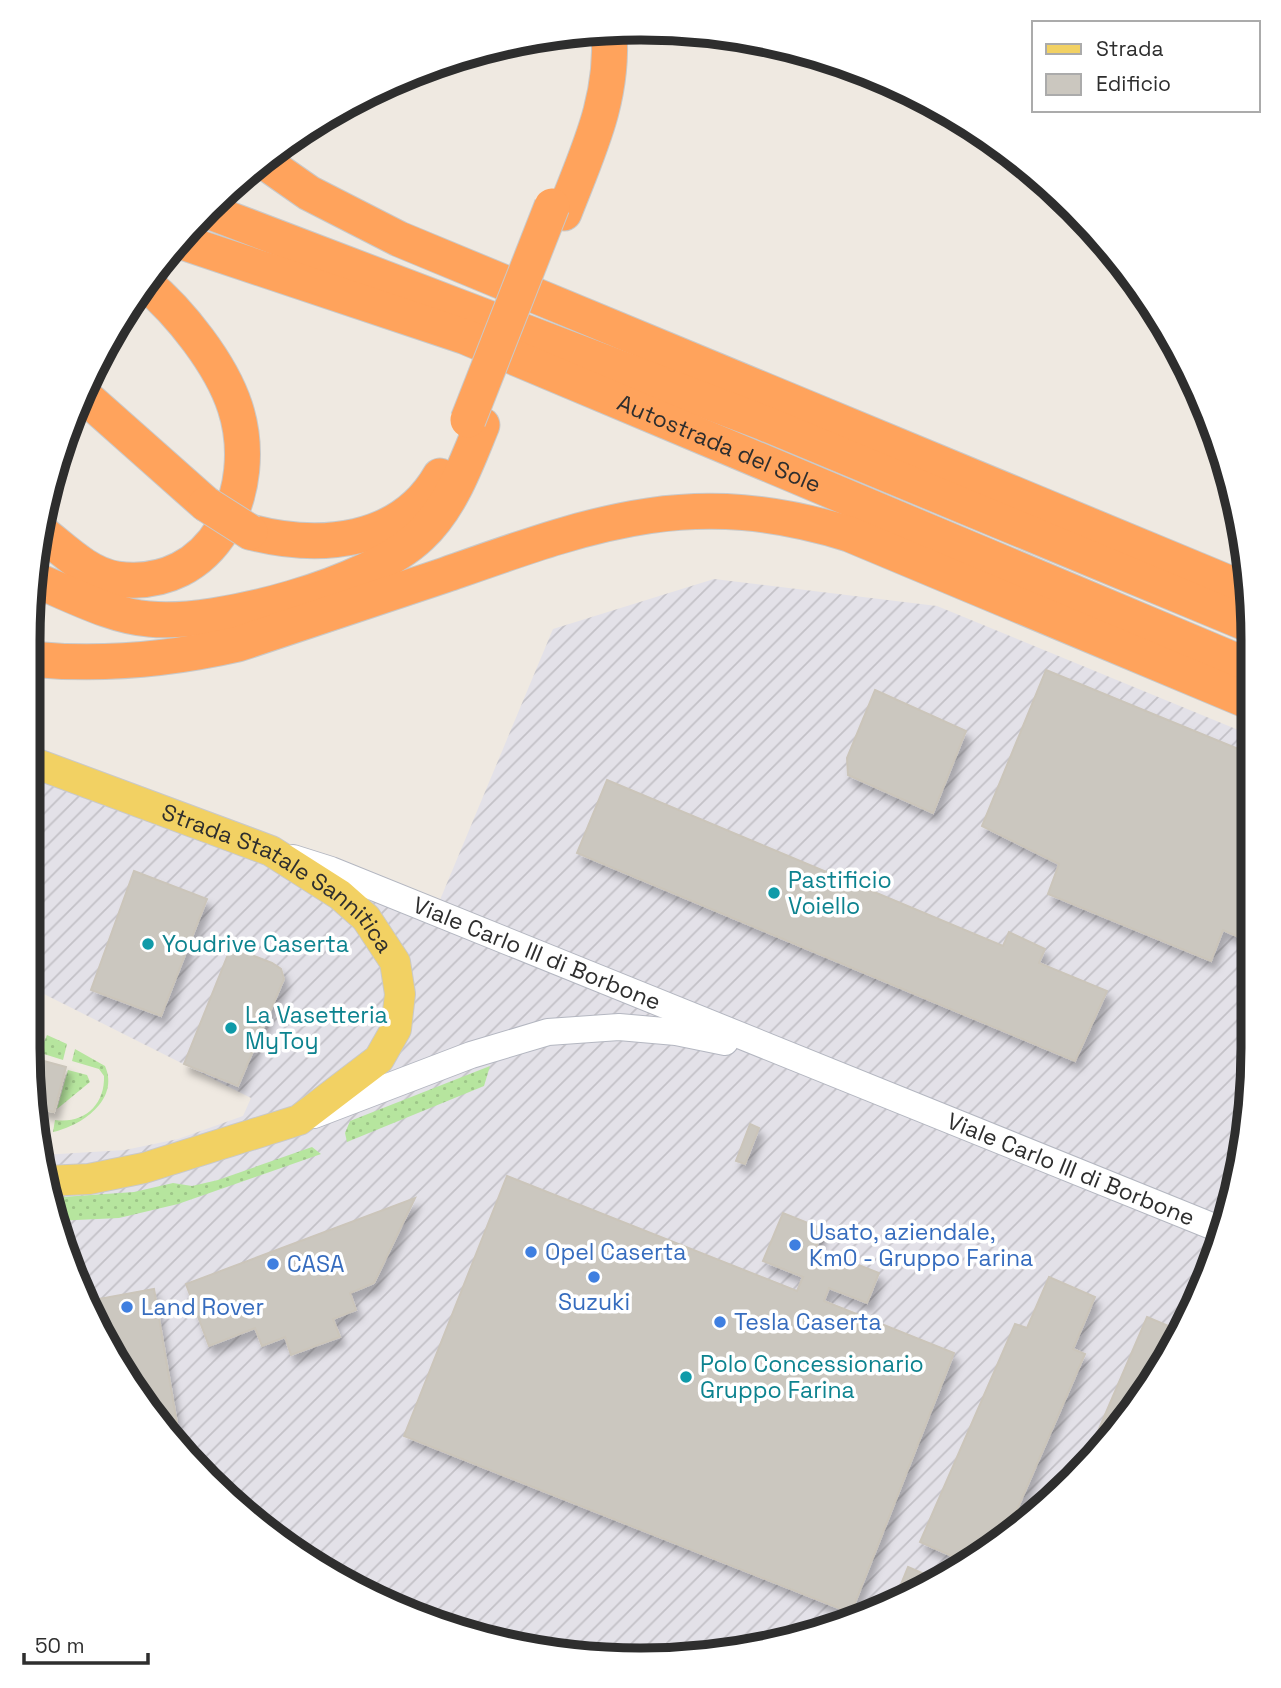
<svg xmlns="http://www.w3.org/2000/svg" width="1281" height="1688" viewBox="0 0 1281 1688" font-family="'Space Grotesk',sans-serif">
  <defs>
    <pattern id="industrial-furrows" width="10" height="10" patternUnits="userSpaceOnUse" patternTransform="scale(1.75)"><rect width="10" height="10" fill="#e3e1e8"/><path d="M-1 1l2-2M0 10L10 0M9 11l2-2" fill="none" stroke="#c3c1c7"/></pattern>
    <pattern id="grass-dots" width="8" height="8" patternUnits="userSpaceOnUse" patternTransform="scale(1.75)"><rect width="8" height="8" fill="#b6e59e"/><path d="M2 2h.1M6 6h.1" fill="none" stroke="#9dc588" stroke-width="1.8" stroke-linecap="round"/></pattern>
    <filter id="shadow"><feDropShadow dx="4.5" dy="8" stdDeviation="3.5" flood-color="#0004"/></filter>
  </defs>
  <rect width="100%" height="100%" fill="#efe9e1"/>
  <!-- industrial -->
  <polygon fill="url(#industrial-furrows)" points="714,579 937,606 1248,734 1248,1128 1220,1245 1150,1387 1073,1481 980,1557 837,1628 680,1659 482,1639 335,1578 208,1481 110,1354 49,1206 42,1155 125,1150 178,1139 243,1116 251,1098 28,986 29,774 149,823 432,919 553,629"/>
  <!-- grass -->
  <g fill="url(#grass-dots)">
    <polygon points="47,1035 67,1044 63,1060 28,1049 28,1037 43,1044"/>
    <path d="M75 1049 105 1066C120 1100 81 1126 53 1132L55 1120C84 1124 105 1105 104 1076L99 1069 72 1061Z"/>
    <polygon points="490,1066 484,1086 347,1142 345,1133 350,1121"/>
    <polygon points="68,1070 87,1075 90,1082 57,1109"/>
    <polygon points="312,1147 321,1154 178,1204 119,1218 55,1221 48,1198 134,1192 173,1183 192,1186 218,1180"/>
  </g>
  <!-- building -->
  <g fill="#cbc7bf" stroke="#cbc5ba" stroke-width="2" filter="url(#shadow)">
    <polygon points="1046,670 1248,753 1248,941 1223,930 1211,961 1048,894 1059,864 982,826"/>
    <polygon points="875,690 966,731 933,813 848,775 847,758"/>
    <polygon points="607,780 1003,946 1009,932 1045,949 1039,963 1107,991 1075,1061 577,853"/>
    <polygon points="134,871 207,899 161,1016 91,990"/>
    <polygon points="231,947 272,963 281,969 284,979 238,1086 184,1064"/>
    <polygon points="29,1057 66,1067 54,1112 36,1108"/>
    <polygon points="750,1124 759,1128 745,1164 736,1161"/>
    <polygon points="507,1176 797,1291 803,1277 763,1261 783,1213 823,1229 816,1248 879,1273 867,1303 829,1288 824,1301 954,1353 851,1613 404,1436"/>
    <polygon points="415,1198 374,1283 350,1293 356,1310 333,1319 340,1337 291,1355 285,1337 262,1346 255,1328 209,1346 186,1284"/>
    <polygon points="1049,1277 1095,1297 1073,1349 1085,1354 1005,1537 968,1563 920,1542 1015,1324 1027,1328"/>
    <polygon points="154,1289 177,1423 165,1425 110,1354 88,1301"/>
    <polygon points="1147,1317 1178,1330 1150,1387 1080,1473"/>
    <polygon points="908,1567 936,1579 895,1599"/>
  </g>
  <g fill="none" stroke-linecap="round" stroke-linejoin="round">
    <!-- secondary casing -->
    <g stroke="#b4b7c1" stroke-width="28">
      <g id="secondary">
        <path id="s1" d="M293 858 331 870 1224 1231"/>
        <polyline points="314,1115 471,1055 548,1032 619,1027 676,1032 725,1042"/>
      </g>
    </g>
    <!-- primary casing -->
    <g stroke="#c9c9c9" stroke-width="32">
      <g id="primary">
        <path id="s2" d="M29 761 271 851 340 895 366 918 395 962 400 994 396 1029 379 1059 299 1120 144 1168 89 1179 46 1181"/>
      </g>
    </g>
    <!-- highway casing -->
    <g stroke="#c9c9c9" stroke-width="37">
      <g id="highway">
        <polyline points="266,163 309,193 399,239 1248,591"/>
        <polyline points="213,213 764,423 1248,624"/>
        <path d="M564 213C588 151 614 99 609 31"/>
        <path id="s3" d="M182 242 466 337 1248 666"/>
        <polyline points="82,394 206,504"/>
        <path d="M41 532C63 549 88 575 117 579 214 592 262 490 235 407 221 364 180 312 145 283"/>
        <path d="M250 532C319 550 401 544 440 476"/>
        <path d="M33 579C69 593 110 616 149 619 218 626 370 584 420 536 451 507 466 464 482 425"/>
        <path d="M29 659C100 666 168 660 238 644 307 621 376 598 445 575 593 523 691 485 849 534L1248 701"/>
      </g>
    </g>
    <!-- secondary -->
    <use href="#secondary" stroke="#fff" stroke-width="26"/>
    <!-- primary -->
    <use href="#primary" stroke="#f2d163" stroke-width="30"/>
    <!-- highway -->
    <use href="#highway" stroke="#ffa35c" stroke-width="35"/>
    <!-- highway-bridge casing -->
    <g stroke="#c9c9c9" stroke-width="37" stroke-linecap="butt">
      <g id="highway-bridge">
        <polyline points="468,420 552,206"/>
        <polyline points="206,504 250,532"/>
      </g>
    </g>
    <!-- highway-bridge -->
    <use href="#highway-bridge" stroke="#ffa35c" stroke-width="35"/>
  </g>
  <!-- markers -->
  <g fill="#0f9aa8" stroke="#fff" stroke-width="2.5">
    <circle cx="774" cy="893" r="7"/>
    <circle cx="148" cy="944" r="7"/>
    <circle cx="231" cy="1028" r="7"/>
    <circle cx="686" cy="1377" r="7"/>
  </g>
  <g fill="#3f7fe0" stroke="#fff" stroke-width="2.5">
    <circle cx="795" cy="1245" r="7"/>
    <circle cx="531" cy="1252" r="7"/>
    <circle cx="273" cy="1264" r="7"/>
    <circle cx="594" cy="1277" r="7"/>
    <circle cx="127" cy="1307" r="7"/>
    <circle cx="720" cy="1322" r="7"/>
  </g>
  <g text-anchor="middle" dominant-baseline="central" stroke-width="7" stroke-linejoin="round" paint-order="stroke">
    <!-- street labels -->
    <g font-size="23" fill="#2e2e2e" stroke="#fff">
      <text stroke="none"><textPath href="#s3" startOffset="574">Autostrada del Sole</textPath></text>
      <text stroke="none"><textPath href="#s2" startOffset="278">Strada Statale Sannitica</textPath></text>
      <text stroke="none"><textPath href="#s1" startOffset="262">Viale Carlo III di Borbone</textPath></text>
      <text stroke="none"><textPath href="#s1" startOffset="838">Viale Carlo III di Borbone</textPath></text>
    </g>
    <!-- culture labels -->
    <g font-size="23" fill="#0d838f" stroke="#fff" text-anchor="start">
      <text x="788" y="880">Pastificio<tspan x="788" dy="26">Voiello</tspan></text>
      <text x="162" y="944">Youdrive Caserta</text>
      <text x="245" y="1015">La Vasetteria<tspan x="245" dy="26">MyToy</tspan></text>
      <text x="700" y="1364">Polo Concessionario<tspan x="700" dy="26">Gruppo Farina</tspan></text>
    </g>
    <!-- shop labels -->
    <g font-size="23" fill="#366cbe" stroke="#fff" text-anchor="start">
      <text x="809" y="1232">Usato, aziendale,<tspan x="809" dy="26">Km0 - Gruppo Farina</tspan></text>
      <text x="545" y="1252">Opel Caserta</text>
      <text x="287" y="1264">CASA</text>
      <text x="594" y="1302" text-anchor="middle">Suzuki</text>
      <text x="141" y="1307">Land Rover</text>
      <text x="734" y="1322">Tesla Caserta</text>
    </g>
  </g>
  <!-- crop -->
  <path d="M0 0H1281V1688H0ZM640 40H641A600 600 0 0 1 1241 640V1048A600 600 0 0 1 641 1648H640A600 600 0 0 1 40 1048V640A600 600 0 0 1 640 40Z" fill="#fff" fill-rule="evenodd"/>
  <path fill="none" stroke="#2e2e2e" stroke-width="9" d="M640 40H641A600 600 0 0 1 1241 640V1048A600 600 0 0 1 641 1648H640A600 600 0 0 1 40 1048V640A600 600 0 0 1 640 40Z"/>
  <!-- legend -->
  <rect x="1032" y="21" width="228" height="91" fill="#ffffff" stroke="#ababab" stroke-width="2"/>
  <rect x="1046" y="44" width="35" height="10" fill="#f2d163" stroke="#ababab" stroke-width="2"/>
  <text x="1096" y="56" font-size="21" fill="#2e2e2e">Strada</text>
  <rect x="1046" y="74" width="35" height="21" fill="#cbc7bf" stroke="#ababab" stroke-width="2"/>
  <text x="1096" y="91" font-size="21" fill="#2e2e2e">Edificio</text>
  <!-- scale -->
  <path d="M24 1653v10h124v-10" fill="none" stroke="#2e2e2e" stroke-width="3.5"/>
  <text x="35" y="1653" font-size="21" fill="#2e2e2e" stroke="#ffffff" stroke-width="5" paint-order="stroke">50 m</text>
</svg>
